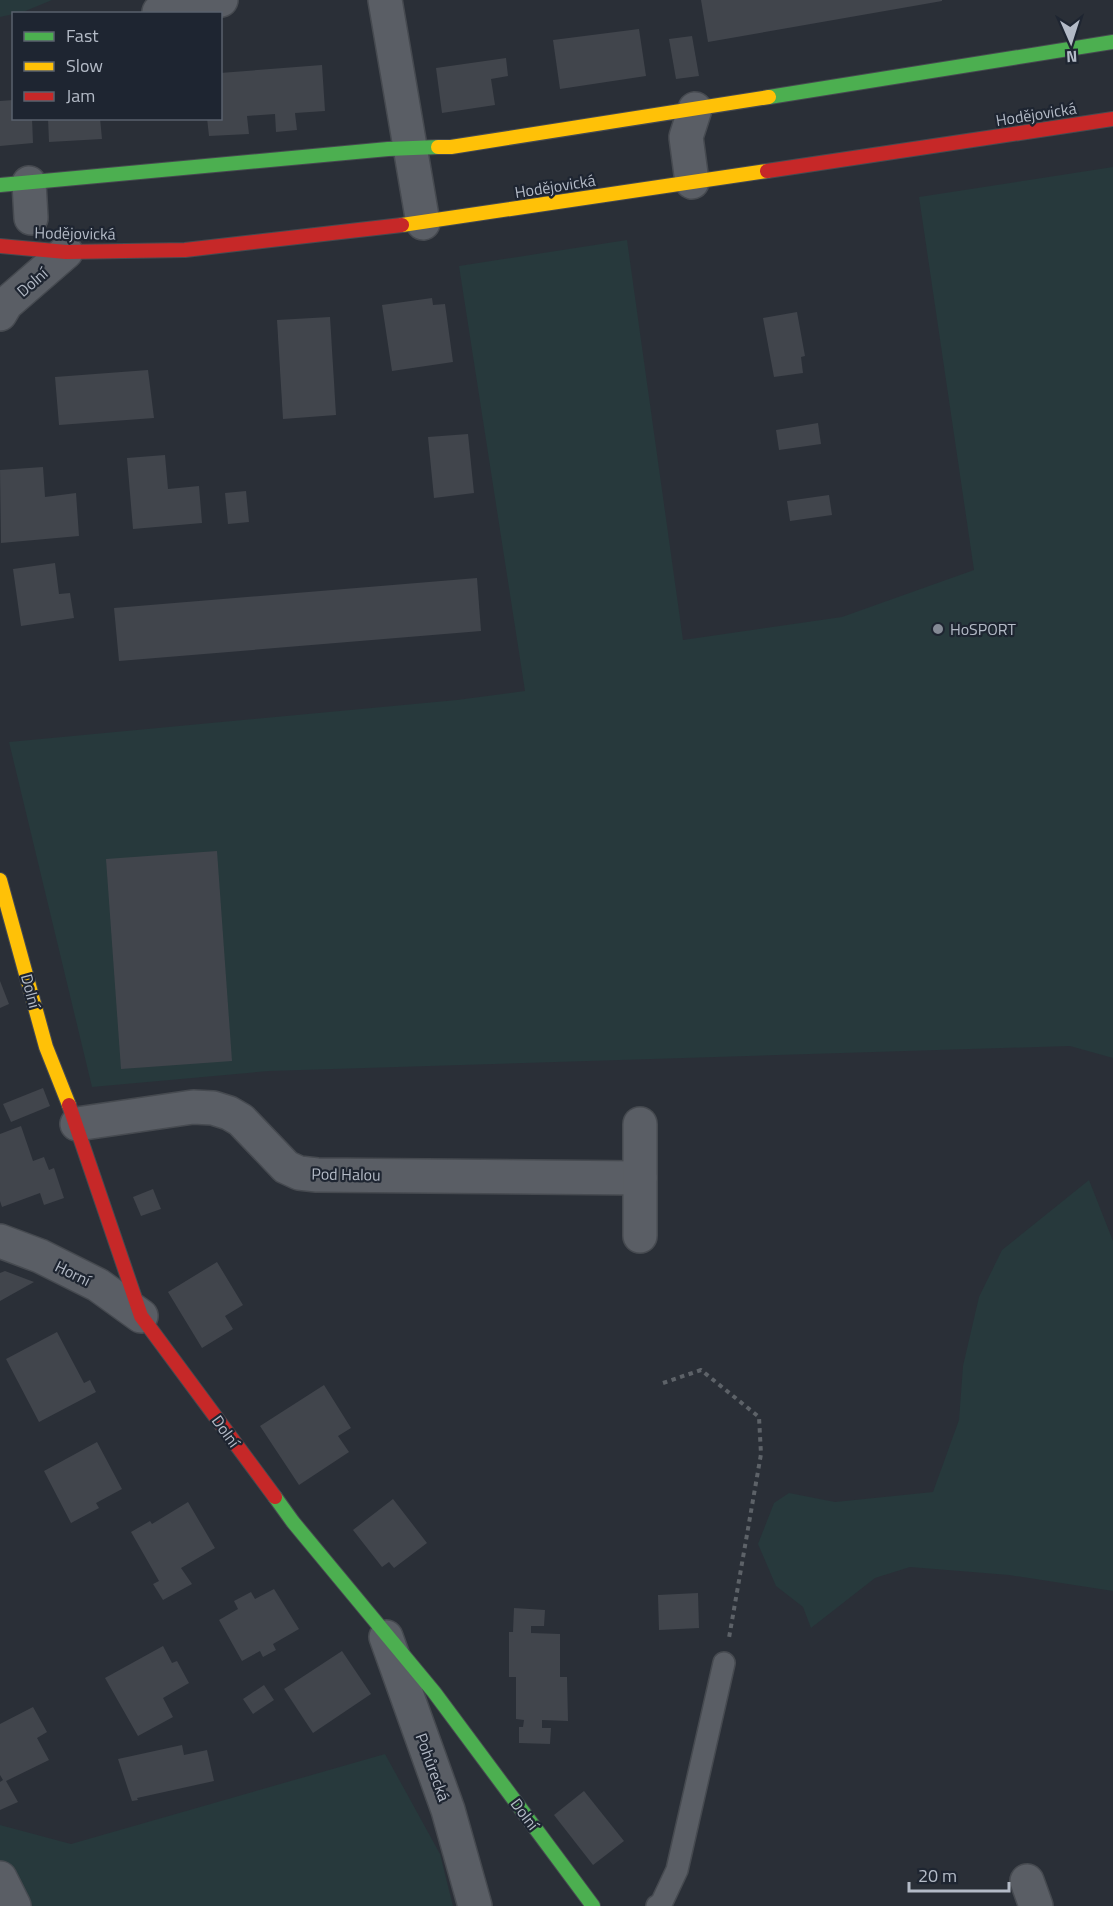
<svg xmlns="http://www.w3.org/2000/svg" width="1113" height="1906" viewBox="0 0 1113 1906" font-family="'Titillium Web',sans-serif">
  <rect width="100%" height="100%" fill="#2a2f37"/>
  <!-- green -->
  <g fill="#27393c">
    <polygon points="0,0 52,0 23,12 0,17"/>
    <polygon points="1113,167 1113,1058 1070,1046 269,1071 92,1087 9,742 457,700 525,691 459,266 627,240 683,640 842,617 974,570 919,197"/>
    <polygon points="1089,1180 1113,1241 1113,1591 1009,1575 910,1567 875,1578 811,1628 803,1607 776,1586 758,1544 774,1503 789,1493 835,1502 933,1492 959,1420 963,1366 979,1297 1002,1250"/>
    <polygon points="385,1754 440,1854 453,1906 0,1906 0,1825 71,1844"/>
  </g>
  <!-- building -->
  <g fill="#41454c">
    <polygon points="701,0 942,0 942,1 708,42"/>
    <polygon points="639,29 646,76 560,89 553,40"/>
    <polygon points="692,36 699,76 676,79 669,39"/>
    <polygon points="506,58 508,76 491,79 495,105 442,113 436,68"/>
    <polygon points="322,65 325,111 295,113 297,130 276,132 275,114 247,116 249,134 209,136 207,118 220,118 220,73"/>
    <polygon points="14,100 14,118 32,118 33,143 0,146 0,101"/>
    <polygon points="48,118 100,118 102,139 49,142"/>
    <polygon points="432,298 433,305 445,304 453,362 392,371 382,305"/>
    <polygon points="797,312 805,356 801,357 803,373 774,377 763,318"/>
    <polygon points="330,317 336,415 283,419 277,320"/>
    <polygon points="148,370 154,418 59,425 55,377"/>
    <polygon points="818,423 821,444 779,450 776,430"/>
    <polygon points="468,434 474,493 434,498 428,437"/>
    <polygon points="165,455 168,489 199,486 202,523 133,529 127,458"/>
    <polygon points="43,467 45,497 76,493 79,536 1,543 0,470"/>
    <polygon points="246,491 249,522 228,524 225,493"/>
    <polygon points="829,495 832,515 790,521 787,501"/>
    <polygon points="55,563 59,594 70,593 74,618 21,626 13,569"/>
    <polygon points="477,578 481,631 119,661 114,608"/>
    <polygon points="217,851 232,1061 121,1069 106,859"/>
    <polygon points="0,981 9,1004 0,1008"/>
    <polygon points="43,1088 50,1106 11,1122 3,1104"/>
    <polygon points="21,1126 33,1161 44,1157 49,1170 54,1168 64,1198 44,1205 40,1193 2,1207 0,1201 0,1134"/>
    <polygon points="153,1189 161,1209 141,1216 133,1197"/>
    <polygon points="217,1262 243,1305 225,1316 233,1329 202,1348 168,1292"/>
    <polygon points="5,1271 34,1282 0,1301 0,1273"/>
    <polygon points="57,1332 84,1383 90,1380 96,1392 39,1422 6,1359"/>
    <polygon points="324,1385 351,1428 338,1436 349,1452 299,1485 260,1426"/>
    <polygon points="97,1442 122,1489 96,1503 99,1508 71,1523 44,1471"/>
    <polygon points="393,1499 427,1543 394,1568 389,1562 382,1567 353,1530"/>
    <polygon points="188,1502 215,1548 181,1568 192,1584 163,1600 153,1584 159,1581 131,1532 150,1521 152,1524"/>
    <polygon points="274,1589 299,1629 273,1644 276,1650 263,1657 260,1651 242,1661 219,1620 238,1609 234,1601 251,1592 255,1599"/>
    <polygon points="698,1593 699,1628 659,1630 658,1595"/>
    <polygon points="514,1608 545,1610 544,1626 531,1626 531,1633 560,1634 560,1677 567,1677 568,1721 542,1720 542,1728 551,1728 550,1744 519,1743 519,1727 523,1727 524,1720 516,1719 516,1677 509,1677 509,1632 513,1632"/>
    <polygon points="163,1646 172,1663 177,1661 189,1683 163,1698 173,1717 138,1736 105,1678"/>
    <polygon points="342,1651 371,1694 313,1733 284,1689"/>
    <polygon points="264,1685 274,1700 253,1714 243,1699"/>
    <polygon points="33,1707 47,1732 37,1738 49,1760 6,1781 18,1802 0,1810 0,1782 3,1780 0,1775 0,1724"/>
    <polygon points="182,1745 184,1755 207,1750 214,1781 137,1798 138,1800 132,1801 118,1759"/>
    <polygon points="584,1791 624,1841 593,1865 554,1815"/>
  </g>
  <g fill="none" stroke-linecap="round" stroke-linejoin="round">
    <!-- lane casing -->
    <g stroke="#464a50" stroke-width="24">
      <polyline id="lane" points="657,1906 661,1904 677,1870 724,1663"/>
    </g>
    <!-- street casing -->
    <g stroke="#464a50" stroke-width="36">
      <g id="street">
        <polyline points="385,0 423,223"/>
        <polyline points="159,12 221,0"/>
        <polyline points="692,182 686,137 695,109"/>
        <polyline points="29,183 31,218"/>
        <polyline points="0,314 6,304 66,252"/>
        <polyline points="77,1124 193,1107 213,1108 229,1113 241,1120 286,1167 299,1173 317,1175 640,1178"/>
        <polyline points="640,1236 640,1124"/>
        <polyline points="0,1241 40,1256 98,1285 141,1316"/>
        <polyline points="386,1637 448,1810 475,1906"/>
        <polyline points="0,1878 14,1906"/>
        <polyline points="1027,1881 1036,1906"/>
      </g>
    </g>
    <!-- fast casing -->
    <g stroke="#464a50" stroke-width="16">
      <g id="fast">
        <polyline points="769,97 1113,42"/>
        <polyline points="0,185 388,149 438,147"/>
        <polyline points="275,1497 293,1522 434,1692 593,1906"/>
      </g>
    </g>
    <!-- slow casing -->
    <g stroke="#464a50" stroke-width="16">
      <g id="slow">
        <polyline points="438,147 451,147 769,97"/>
        <polyline points="402,225 767,171"/>
        <polyline points="0,880 46,1047 69,1105"/>
      </g>
    </g>
    <!-- jam casing -->
    <g stroke="#464a50" stroke-width="16">
      <g id="jam">
        <polyline points="767,171 1113,119"/>
        <polyline points="0,246 66,252 185,250 402,225"/>
        <polyline points="69,1105 141,1316 275,1497"/>
      </g>
    </g>
    <!-- path -->
    <polyline stroke="#5d6268" stroke-width="4" stroke-dasharray="4.5 4.5" stroke-linecap="butt" points="663,1383 701,1370 759,1417 761,1454 729,1638"/>
    <!-- lane -->
    <use href="#lane" stroke="#5a5e65" stroke-width="21"/>
    <!-- street -->
    <use href="#street" stroke="#5a5e65" stroke-width="33"/>
    <!-- fast -->
    <use href="#fast" stroke="#4caf50" stroke-width="14"/>
    <!-- slow -->
    <use href="#slow" stroke="#ffc107" stroke-width="14"/>
    <!-- jam -->
    <use href="#jam" stroke="#c62828" stroke-width="14"/>
  </g>
  <!-- markers -->
  <circle fill="#848a95" stroke="#1e2531" stroke-width="2" cx="938" cy="629" r="6"/>
  <g text-anchor="middle" dominant-baseline="central" stroke-width="4.5" stroke-linejoin="round" paint-order="stroke">
    <!-- street labels -->
    <g font-size="16" fill="#b4bbc7" stroke="#1e2531">
      <text transform="translate(1036 114) rotate(-9)">Hodějovická</text>
      <text transform="translate(555 186) rotate(-9)">Hodějovická</text>
      <text transform="translate(75 233) rotate(1)">Hodějovická</text>
      <text transform="translate(32 282) rotate(-41)">Dolní</text>
      <text transform="translate(31 991) rotate(75)">Dolní</text>
      <text transform="translate(346 1174) rotate(1)">Pod Halou</text>
      <text transform="translate(73 1273) rotate(26)">Horní</text>
      <text transform="translate(226 1431) rotate(54)">Dolní</text>
      <text transform="translate(433 1767) rotate(70)">Pohůrecká</text>
      <text transform="translate(525 1814) rotate(53)">Dolní</text>
    </g>
    <!-- poi labels -->
    <g font-size="16" fill="#b4bbc7" stroke="#1e2531" text-anchor="start">
      <text x="950" y="629">HoSPORT</text>
    </g>
  </g>
  <!-- legend -->
  <rect x="12" y="12" width="210" height="108" fill="#1e2531" stroke="#5a616d" stroke-width="1.5"/>
  <rect x="24" y="32" width="30" height="9" fill="#4caf50" stroke="#5a616d" stroke-width="1.5"/>
  <text x="66" y="42" font-size="18" fill="#b4bbc7">Fast</text>
  <rect x="24" y="62" width="30" height="9" fill="#ffc107" stroke="#5a616d" stroke-width="1.5"/>
  <text x="66" y="72" font-size="18" fill="#b4bbc7">Slow</text>
  <rect x="24" y="92" width="30" height="9" fill="#c62828" stroke="#5a616d" stroke-width="1.5"/>
  <text x="66" y="102" font-size="18" fill="#b4bbc7">Jam</text>
  <!-- north arrow -->
  <g transform="translate(1071 42) rotate(177)" stroke="#1e2531" stroke-width="4.5" paint-order="stroke">
  <path d="M0-4.5L10 22L0 15L-10 22Z" fill="#b4bbc7"/>
  <text y="-9" font-size="16" font-weight="bold" text-anchor="middle" fill="#b4bbc7">N</text>
  </g>
  <!-- scale -->
  <path d="M909 1882v9h100v-9" fill="none" stroke="#b4bbc7" stroke-width="3"/>
  <text x="918" y="1882" font-size="18" fill="#b4bbc7" stroke="#1e2531" stroke-width="4.5" paint-order="stroke">20 m</text>
</svg>
